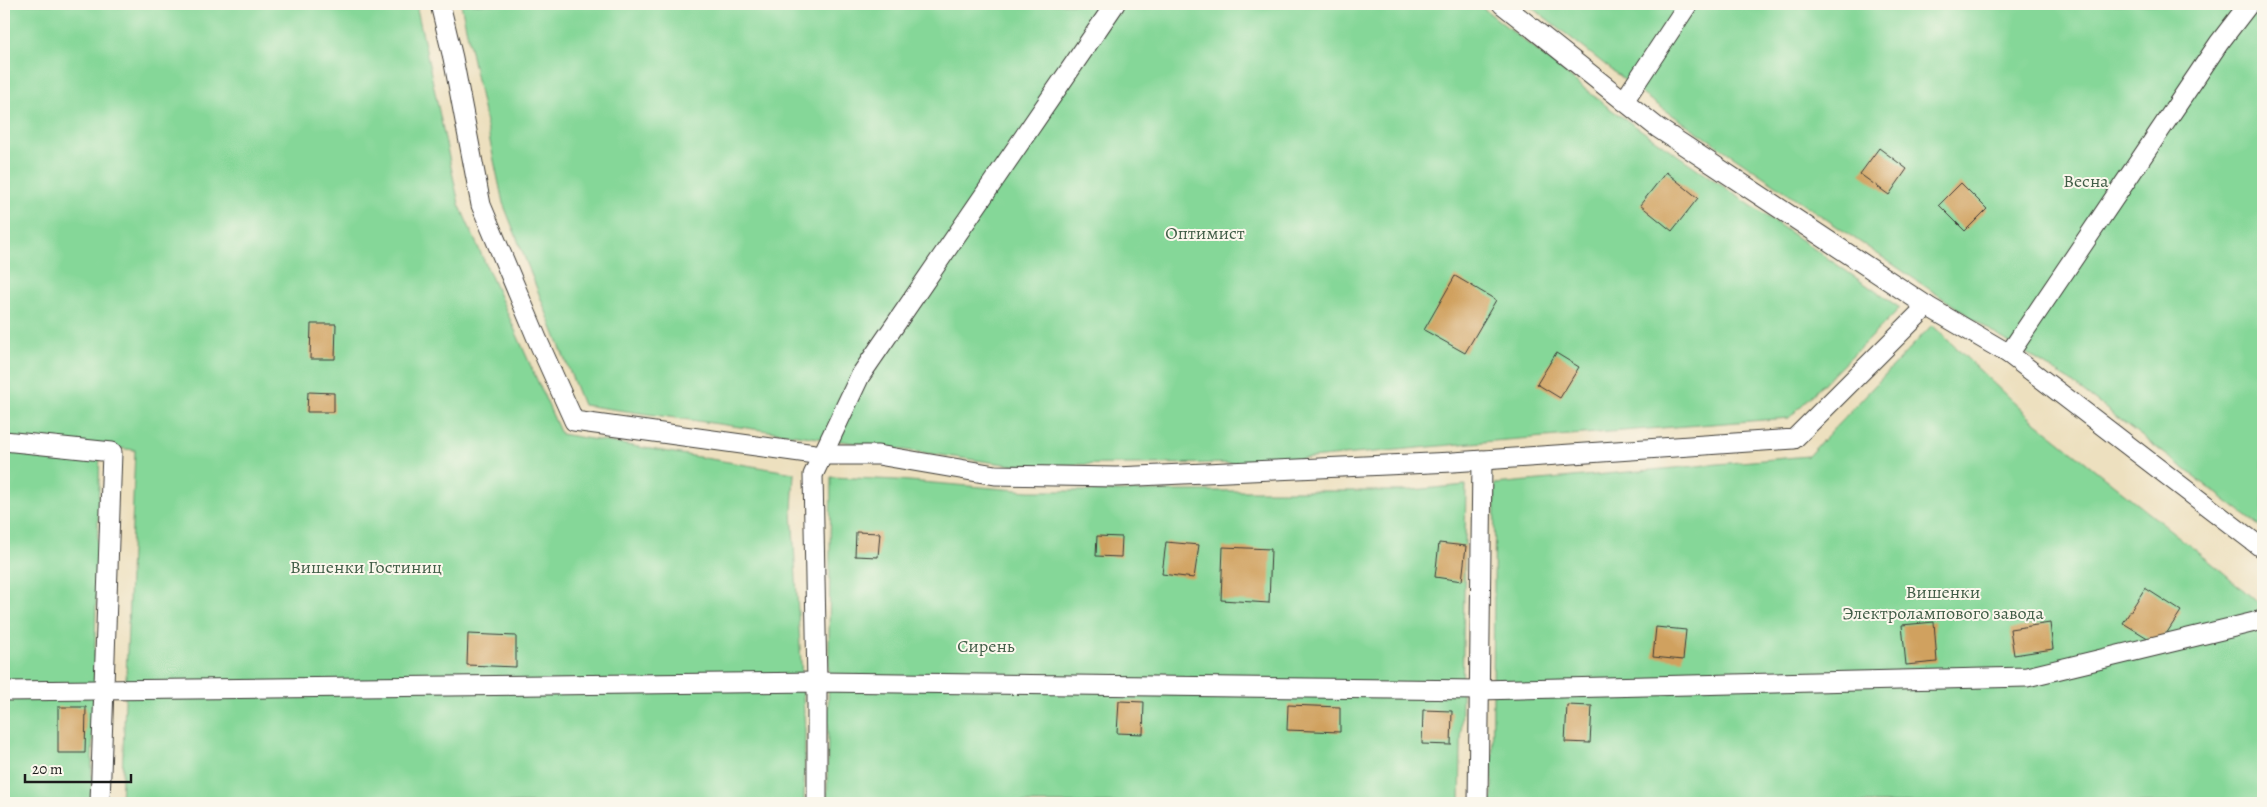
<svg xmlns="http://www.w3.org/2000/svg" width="2267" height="807" viewBox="0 0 2267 807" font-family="Alegreya,serif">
  <rect width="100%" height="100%" fill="#fbf7ec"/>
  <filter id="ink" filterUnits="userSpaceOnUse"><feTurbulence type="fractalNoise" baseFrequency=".02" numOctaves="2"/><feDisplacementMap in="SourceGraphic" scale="10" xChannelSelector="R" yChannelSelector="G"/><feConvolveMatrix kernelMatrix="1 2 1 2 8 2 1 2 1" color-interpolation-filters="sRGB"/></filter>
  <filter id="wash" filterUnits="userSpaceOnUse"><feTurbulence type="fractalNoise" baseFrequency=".0096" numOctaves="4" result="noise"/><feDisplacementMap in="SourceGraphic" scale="20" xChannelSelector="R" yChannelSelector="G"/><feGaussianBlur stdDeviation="1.12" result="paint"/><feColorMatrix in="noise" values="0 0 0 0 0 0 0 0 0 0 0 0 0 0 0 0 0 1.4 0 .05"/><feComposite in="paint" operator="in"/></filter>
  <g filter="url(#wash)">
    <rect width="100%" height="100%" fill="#ede0bf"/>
    <!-- green -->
    <g fill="#85d798" stroke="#507a5a">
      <polygon points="4,4 416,4 459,204 561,434 794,473 792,511 805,731 804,803 121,803 135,450 100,446 91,803 4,803"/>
      <polygon points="461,4 1478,4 1609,108 1900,308 1789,418 1493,441 1257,463 1011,465 583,405 503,203"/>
      <polygon points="1528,4 2263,4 2263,529 2063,376 2000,337 1646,97"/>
      <polygon points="1932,325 2028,416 2224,573 2263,607 2263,803 1492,803 1495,484 1808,456"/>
      <polygon points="831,477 897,480 1029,491 1402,491 1466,485 1460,803 827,803"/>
    </g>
    <g id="blocks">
      <!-- building -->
      <g fill="#d0a15e">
        <polygon points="1879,148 1907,169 1889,195 1860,174"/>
        <polygon points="1666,172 1698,198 1672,231 1640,205"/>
        <polygon points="1961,183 1987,209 1965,231 1939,205"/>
        <polygon points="1455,276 1496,300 1465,353 1424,330"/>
        <polygon points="311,324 336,324 335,359 310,359"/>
        <polygon points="1556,353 1579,367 1560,398 1537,384"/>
        <polygon points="308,392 334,393 334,412 307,412"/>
        <polygon points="856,532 880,533 878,557 855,556"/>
        <polygon points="1097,536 1122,537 1121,557 1096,556"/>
        <polygon points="1166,542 1199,545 1194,578 1162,574"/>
        <polygon points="1439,543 1466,546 1462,581 1435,577"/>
        <polygon points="1223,547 1271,549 1269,603 1221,600"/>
        <polygon points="2145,588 2181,611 2159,645 2123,623"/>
        <polygon points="1934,622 1937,662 1906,665 1902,625"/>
        <polygon points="2050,623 2053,649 2014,655 2010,629"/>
        <polygon points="1656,627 1686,630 1683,660 1653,657"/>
        <polygon points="468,634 516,636 516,667 467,665"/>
        <polygon points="1119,701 1144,702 1143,734 1117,733"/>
        <polygon points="1288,705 1340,707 1340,732 1287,730"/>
        <polygon points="1567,705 1592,706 1590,743 1565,742"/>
        <polygon points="58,707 86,707 85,753 58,753"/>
        <polygon points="1423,710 1452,711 1451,745 1422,744"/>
      </g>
    </g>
  </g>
  <g filter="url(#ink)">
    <use href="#blocks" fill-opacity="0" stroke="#3b3934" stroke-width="1"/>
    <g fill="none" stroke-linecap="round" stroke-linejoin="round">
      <!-- lane casing -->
      <g stroke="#3b3934" stroke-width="21">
        <g id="lane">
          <polyline points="440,4 453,58 481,205 538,341 574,421 822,455 878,455 995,475 1116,477 1453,462 1794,439 1927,306 2009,354 2219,43 2249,4"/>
          <polyline points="1502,4 1658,128 1927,306"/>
          <polyline points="1624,101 1688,4"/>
          <polyline points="2009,354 2263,549"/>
          <polyline points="4,441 112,452 100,803"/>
          <polyline points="4,691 817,682 1479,690 2027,677 2263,620"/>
          <polyline points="817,803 817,682 813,475 860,376 1115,4"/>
          <polyline points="1478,803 1482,460"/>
        </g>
      </g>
      <!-- lane -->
      <use href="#lane" stroke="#fff" stroke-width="19"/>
    </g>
  </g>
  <g text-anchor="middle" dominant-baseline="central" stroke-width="4" stroke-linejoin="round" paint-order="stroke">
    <!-- park labels -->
    <g font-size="18" fill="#415d47" stroke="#fbf7ec">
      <text x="2086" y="181">Весна</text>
      <text x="1205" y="233">Оптимист</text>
      <text x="366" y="567">Вишенки Гостиниц</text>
      <text x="1943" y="592">Вишенки<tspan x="1943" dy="21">Электролампового завода</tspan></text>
      <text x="986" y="646">Сирень</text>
    </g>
  </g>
  <!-- margin -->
  <rect width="2267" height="807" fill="none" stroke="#fbf7ec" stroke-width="20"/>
  <!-- scale -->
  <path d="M25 774v8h106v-8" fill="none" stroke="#1c1c1c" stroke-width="2.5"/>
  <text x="32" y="774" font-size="15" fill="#1c1c1c" stroke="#fbf7ec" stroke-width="4" paint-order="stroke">20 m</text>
</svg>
